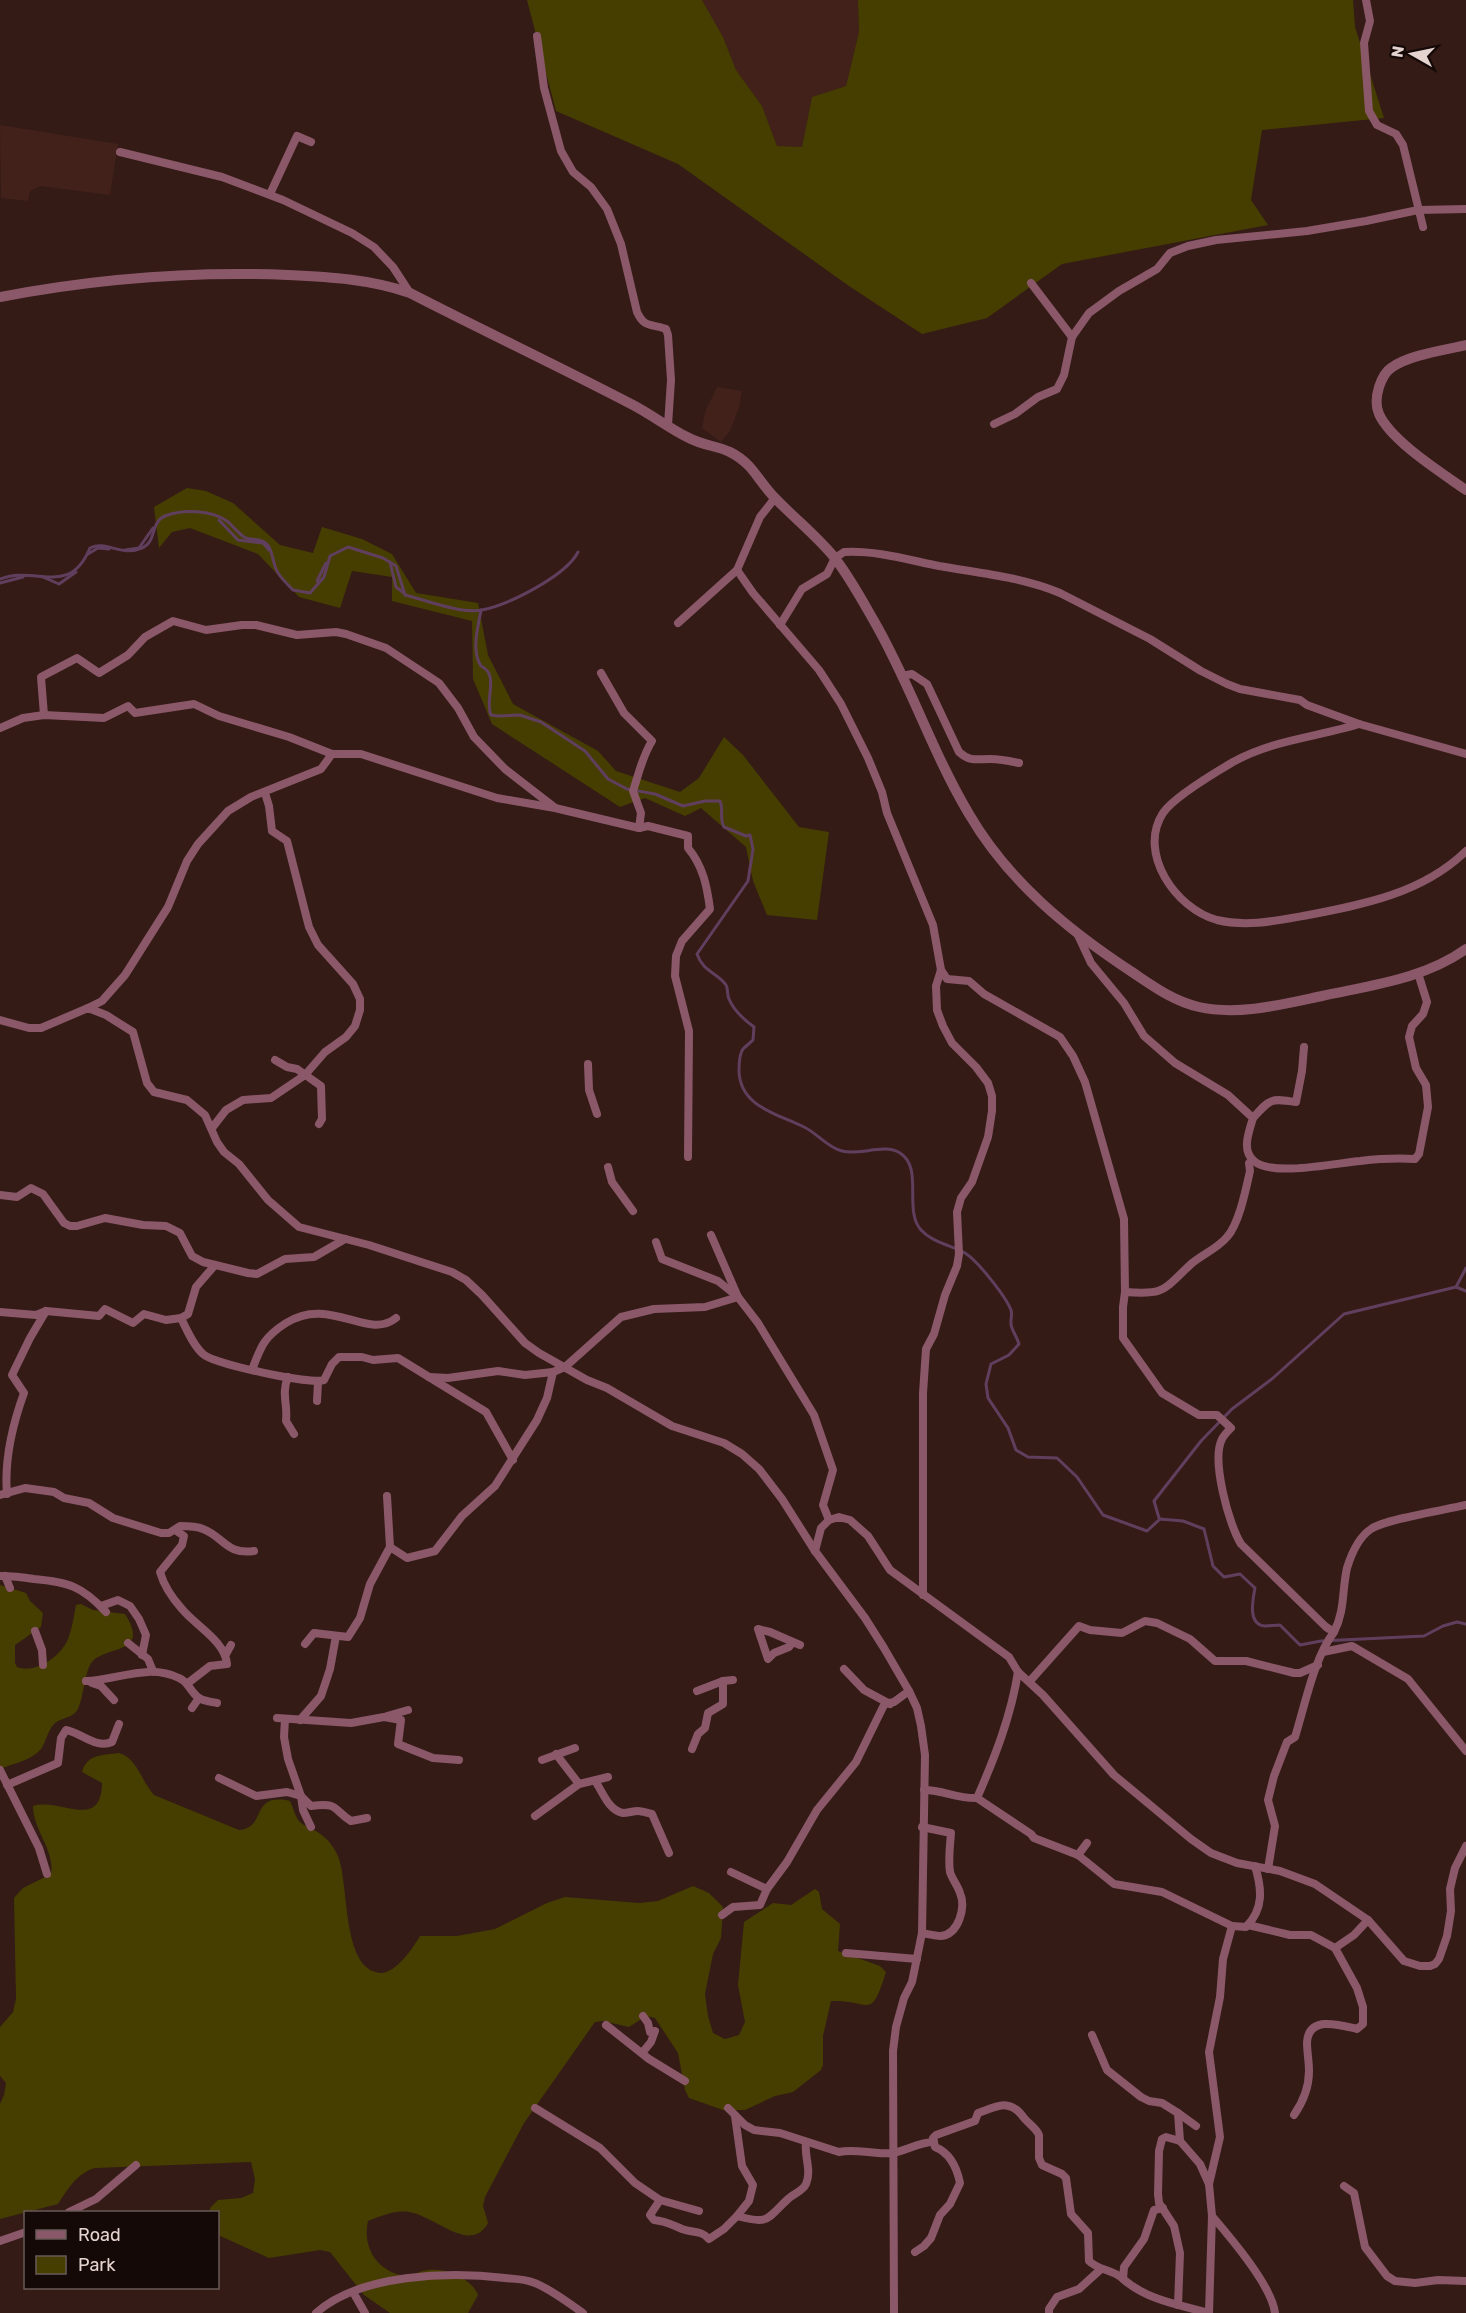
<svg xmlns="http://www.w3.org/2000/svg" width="1466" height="2313" viewBox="0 0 1466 2313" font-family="Rubik,sans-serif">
  <rect width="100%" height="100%" fill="#341b16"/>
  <!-- built -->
  <g fill="#42211b">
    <polygon points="702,0 858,0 859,32 846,86 812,97 802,147 777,146 762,106 736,70 723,37"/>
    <polygon points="0,125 118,144 110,195 40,186 30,191 28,201 1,198"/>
    <polygon points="717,387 742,391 739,408 730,431 721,442 702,428 705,412"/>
  </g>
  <!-- green -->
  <g fill="#463e00">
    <polygon points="527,0 702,0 723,37 736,70 762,106 777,146 802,147 812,97 846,86 859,32 858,0 1353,0 1355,27 1384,118 1262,130 1251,200 1268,225 1062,264 987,318 922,334 849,286 678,164 556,111"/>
    <polygon points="187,488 206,491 233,503 280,545 313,553 322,527 362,539 392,554 416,593 478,603 488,655 513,704 598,751 616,771 680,792 699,778 724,737 743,755 799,827 829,832 817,920 767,915 753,881 746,847 701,808 685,816 645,798 620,807 492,724 473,679 472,621 392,601 392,577 352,571 340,608 299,597 258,554 190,528 172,532 159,548 154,507"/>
    <path d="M0 1585 26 1593 30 1601 43 1613 41 1627 15 1645V1663L17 1667C35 1674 61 1657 68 1639 72 1629 74 1616 76 1605L81 1604 93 1610 125 1614C151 1655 107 1645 92 1662 85 1670 84 1695 79 1706 75 1719 63 1716 54 1724 48 1730 46 1742 41 1749 31 1761 14 1763 0 1769Z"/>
    <path d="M119 1753C138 1759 141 1781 154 1795L239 1830C268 1828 249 1792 290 1801 293 1807 295 1817 300 1822 302 1825 309 1827 312 1829 324 1835 331 1842 337 1854 350 1879 340 1971 381 1973 396 1973 413 1948 420 1936H457L495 1929 547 1903 565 1897 639 1903 658 1901 693 1886 709 1893 723 1907 721 1938 713 1954 705 1994 708 2016 713 2033 725 2039 739 2035 745 2022 738 1985 744 1922 773 1903 791 1905 815 1889 819 1892 822 1909 840 1924 838 1951 880 1966 886 1972C870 2023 871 1999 831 2001L823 2036V2065L821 2070 793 2092 775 2096 745 2110H723L689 2098 685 2090 678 2053 655 2018 646 2016 629 2027 603 2021 595 2022 524 2123 485 2197 483 2206 488 2223C470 2255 436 2216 409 2212 395 2210 382 2216 368 2221 362 2247 377 2272 405 2276 411 2277 417 2272 423 2271 442 2266 471 2277 478 2295L468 2313H390L364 2295 330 2252 320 2250 269 2258 218 2235V2212H210V2208L218 2200 241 2198 253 2193 255 2179 251 2162 95 2168C77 2173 68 2189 58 2204L0 2219V2104L4 2095 6 2083 0 2076V2027L13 2012 16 1999 14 1898 23 1888 51 1874C55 1850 33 1830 33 1806 60 1797 101 1832 102 1783L82 1772C87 1754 103 1755 119 1753Z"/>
  </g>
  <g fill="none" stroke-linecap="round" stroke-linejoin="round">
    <!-- stream -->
    <g stroke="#603f5e" stroke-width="3">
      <polyline points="219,520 238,540 263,543 269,550"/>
      <polyline points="125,550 139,548 153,528"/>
      <polyline points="88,554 98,548 109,549"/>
      <polyline points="390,562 396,587 404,593"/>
      <polyline points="43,577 59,584 76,572"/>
      <path d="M0 579C37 565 69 598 90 548 107 540 120 557 142 548 157 542 150 522 165 516 183 509 211 510 227 521 233 526 238 533 244 537 252 541 263 537 269 547 273 554 273 565 278 573 282 579 288 585 293 590L310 593 324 577 330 556 348 547 383 558 396 566 405 595C426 600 460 614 482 610 508 605 566 576 578 552"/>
      <polyline points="317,581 326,563"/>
      <polyline points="0,583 23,577"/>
      <path d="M481 610C478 627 471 651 481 666 500 675 484 699 491 715L498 716 520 715 541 722 585 751 608 779 627 789 655 794 683 806 705 801H720C724 810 719 818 724 827L746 836 750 835 753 849 748 881 697 954C703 972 718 973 726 985 728 988 727 995 729 999 734 1011 743 1019 754 1027L753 1040C750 1043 746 1046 743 1049 739 1054 739 1065 739 1071 740 1107 778 1114 804 1127 817 1133 828 1148 842 1151 860 1156 884 1143 900 1153 924 1168 903 1210 921 1230 933 1243 951 1245 965 1253 978 1261 1006 1297 1011 1310 1013 1316 1009 1322 1012 1328 1014 1334 1017 1337 1019 1344L1009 1355 991 1364 986 1384 988 1398 1008 1428 1016 1450 1028 1457 1057 1458 1077 1477 1103 1515 1147 1531 1160 1519 1183 1521 1204 1529 1213 1566 1224 1577 1240 1574 1255 1588C1253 1599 1247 1625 1265 1626 1270 1626 1275 1625 1280 1625L1300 1645 1321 1641 1424 1636 1443 1626 1457 1622 1466 1624"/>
      <polyline points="1456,1287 1466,1268"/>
      <polyline points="1159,1518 1154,1501 1201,1441 1232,1409 1273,1378 1344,1314 1456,1287 1466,1291"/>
    </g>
    <!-- minor -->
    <g stroke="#8b586a" stroke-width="8">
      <polyline points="1366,0 1370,21 1364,43 1369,111 1377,125 1396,134 1403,145 1423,227"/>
      <path d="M537 36 544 88 561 151 573 172 591 187 607 209 621 244 637 312C645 329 651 323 666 329L668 335 671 380 668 425"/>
      <polyline points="120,152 222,177 283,200 352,233 374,247 393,267 410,293"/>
      <polyline points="270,194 297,136 311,142"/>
      <polyline points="1031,283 1072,337"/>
      <polyline points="994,424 1015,414 1038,397 1057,389 1064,375 1072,337 1089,313 1119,291 1157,269 1170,253 1188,246 1216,240 1307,231 1366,221 1418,210 1466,209"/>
      <polyline points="737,570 753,593 819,670 841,704 868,758 882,792 887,813 933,925 941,970 936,986 937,1010 943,1026 952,1043 976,1067 988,1083 992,1096 992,1111 988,1137 972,1182 961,1198 957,1212 959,1254 957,1266 945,1295 934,1334 926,1349 923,1393 923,1595"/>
      <polyline points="678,623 737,570 760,517 775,498"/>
      <path d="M780 625 802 589 827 574 835 558 844 552C875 550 909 560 939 566 979 573 1022 577 1060 593L1150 639 1201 671 1227 684 1240 689 1300 700 1307 705 1359 724 1466 754"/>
      <path d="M601 673 624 713 652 741C642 757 639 773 633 791L641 813 639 828 648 826 688 836V848C703 866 707 886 710 909L682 941 676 956 675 976 689 1031 688 1157"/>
      <path d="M902 676 912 674 927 684 959 752C970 762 977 759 990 759 1000 759 1010 761 1019 763"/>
      <polyline points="44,715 41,677 77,658 99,673 128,655 145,637 173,621 206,630 242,625 256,625 297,635 336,632 346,634 386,648 439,683 458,708 474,737 505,769 554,807"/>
      <path d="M1359 724C1317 737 1272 740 1233 762 1216 772 1173 798 1163 813 1137 853 1176 909 1217 920 1246 927 1275 921 1303 916 1361 905 1422 894 1466 851"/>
      <polyline points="0,728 23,718 44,715 104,718 128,706 135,713 194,704 219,716 289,737 332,754 361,754 497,798 555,808 639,828"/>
      <path d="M1077 933 1091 963 1124 1003 1144 1036 1175 1063 1228 1095 1253 1118C1249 1132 1241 1150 1254 1161 1272 1177 1337 1163 1360 1161 1378 1159 1397 1158 1415 1159L1419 1154 1428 1107 1426 1085 1416 1068 1409 1037 1412 1026 1423 1014 1427 1002 1418 973"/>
      <path d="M941 970 947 979 969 981 984 994 1060 1037 1073 1056 1085 1082 1124 1219 1125 1292 1123 1307V1338L1162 1393 1199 1415H1217L1231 1428C1228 1431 1224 1435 1222 1439 1211 1460 1229 1525 1241 1544L1326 1627 1334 1632C1345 1611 1342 1590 1347 1568 1351 1555 1359 1537 1371 1529 1385 1519 1446 1510 1466 1505"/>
      <polyline points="88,1008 102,1001 125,975 168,907 187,861 198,844 228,811 251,797 321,769 332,754"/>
      <polyline points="0,1020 29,1028 41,1028 88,1008 106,1015 133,1032 147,1083 154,1092 187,1100 205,1115 217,1142 224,1152 239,1164 268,1200 299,1227 369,1245 452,1272 466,1280 482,1295 525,1343 539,1353 587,1380 607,1388 672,1426 724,1443 742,1454 759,1469 782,1499 815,1551 865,1618 884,1648 909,1691 917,1708 921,1726 925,1755 922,1933 912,1982 904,1998 896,2027 893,2051 894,2313"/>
      <polyline points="275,1060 287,1067 297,1069 321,1086 322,1119 319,1124"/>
      <polyline points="588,1064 589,1090 597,1114"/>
      <path d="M1253 1118C1270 1099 1270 1098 1296 1102L1302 1071 1304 1047"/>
      <polyline points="212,1128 226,1110 243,1100 271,1098 305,1075 325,1052 346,1037 355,1026 360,1010 360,999 353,984 318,945 309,927 287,841 272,831 269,806 265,793"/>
      <polyline points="608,1167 612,1182 633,1211"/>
      <polyline points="0,1195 17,1197 31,1188 43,1194 64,1223 70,1226 77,1226 105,1218 143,1225 166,1226 180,1233 192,1256 203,1262 248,1273 257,1274 285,1259 314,1257 345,1239"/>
      <polyline points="711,1235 738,1297 758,1323 814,1415 833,1470 823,1505 829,1520"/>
      <polyline points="656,1242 662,1259 718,1281 738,1297"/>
      <path d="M1125 1292C1165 1295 1162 1291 1190 1265 1201 1255 1217 1249 1227 1237 1239 1224 1246 1189 1250 1171L1249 1163 1252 1160"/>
      <polyline points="0,1312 36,1315 46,1311 99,1316 105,1309 133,1323 144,1314 166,1320 181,1318 188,1314 196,1287 215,1265"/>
      <path d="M181 1318C187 1330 193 1345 203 1354 213 1364 312 1385 324 1380L332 1364 339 1357H362L373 1360 398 1358 486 1412 513 1460"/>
      <path d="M252 1370C261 1346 264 1337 286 1323 330 1295 368 1341 396 1318"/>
      <path d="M288 1377C281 1394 288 1404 286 1421L294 1434"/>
      <polyline points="429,1377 448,1378 498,1371 525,1375 553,1372 565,1367 621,1317 654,1309 705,1307 738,1297"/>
      <polyline points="317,1401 318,1382"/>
      <path d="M7 1494C4 1459 12 1426 24 1393L12 1375 30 1338 46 1311"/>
      <path d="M0 1495 25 1488 54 1492 64 1498 89 1503 113 1518 161 1533H169L180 1526C187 1526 196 1526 203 1529 224 1537 226 1555 254 1551"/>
      <polyline points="387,1496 390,1547 407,1558 435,1551 462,1516 495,1486 537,1420 547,1398 553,1372"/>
      <path d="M175 1530 184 1536 182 1545 160 1572C164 1586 173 1599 182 1609 196 1626 225 1641 227 1664L210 1666 188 1683"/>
      <polyline points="815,1551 821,1528 829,1520 839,1517 850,1520 868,1536 890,1570 1009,1657 1018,1672 1043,1695 1114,1775 1191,1839 1211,1853 1237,1863 1280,1871 1315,1884 1368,1920 1404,1961 1420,1966 1430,1966 1435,1964 1439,1959 1447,1936 1451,1911 1450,1889 1455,1868 1466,1846"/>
      <path d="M0 1576C12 1576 22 1577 34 1579 68 1582 82 1586 106 1612"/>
      <polyline points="5,1576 10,1588"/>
      <polyline points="101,1606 118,1600 130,1606 139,1619 146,1635 142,1655"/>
      <polyline points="35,1631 42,1650 43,1665"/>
      <polyline points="793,1642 789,1647 774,1653 768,1659 758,1629 770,1632 800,1645"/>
      <polyline points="128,1643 148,1659 153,1671"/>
      <polyline points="305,1644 314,1633 348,1637 360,1618 370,1584 390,1547"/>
      <polyline points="1323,1652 1352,1646 1408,1679 1466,1751"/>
      <polyline points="226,1654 231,1645"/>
      <polyline points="844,1669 864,1690 890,1704"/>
      <path d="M86 1681C118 1680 148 1663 179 1678 189 1682 190 1692 199 1698 203 1701 212 1702 217 1703"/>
      <polyline points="1030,1681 1079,1626 1090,1630 1122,1633 1145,1621 1157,1623 1190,1639 1215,1661 1246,1661 1294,1673 1300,1673 1318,1665"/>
      <polyline points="92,1683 101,1686 114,1700"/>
      <polyline points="697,1691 723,1681 733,1680"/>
      <polyline points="192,1708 199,1698"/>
      <polyline points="387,1716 408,1710"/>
      <polyline points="277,1718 351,1723 384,1717 401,1720 398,1744 433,1758 459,1760"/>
      <polyline points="285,1719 284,1737 288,1759 301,1796 303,1810 311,1827"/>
      <polyline points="300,1720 321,1696 330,1669 336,1636"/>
      <polyline points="692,1749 698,1734 705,1728 708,1713 723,1704 723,1681"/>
      <polyline points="556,1754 579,1784 608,1777"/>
      <polyline points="542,1760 575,1748"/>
      <polyline points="0,1770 39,1848 47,1874"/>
      <path d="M219 1778 256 1796 287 1792 301 1796 311 1806C339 1802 332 1809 351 1821L367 1818"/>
      <path d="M595 1781C603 1792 608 1810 623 1813 628 1813 633 1811 638 1811 642 1811 647 1813 652 1814L669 1853"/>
      <path d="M7 1785 58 1763 61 1738 66 1730C82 1733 96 1749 112 1742L119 1724"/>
      <path d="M924 1790C943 1790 958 1799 977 1798 995 1757 1011 1716 1018 1672"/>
      <polyline points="977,1798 1031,1834 1034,1838 1078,1855 1114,1884 1162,1892 1232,1926"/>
      <polyline points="535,1816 579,1784"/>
      <path d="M922 1827 951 1833C950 1846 948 1859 950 1872 952 1879 958 1886 960 1893 966 1907 959 1934 941 1936 935 1936 928 1934 922 1933"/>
      <polyline points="1078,1855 1087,1843"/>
      <path d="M1268 1869 1275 1826 1268 1800 1274 1776 1287 1742 1295 1737C1305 1705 1314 1658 1334 1632"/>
      <polyline points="731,1872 767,1889"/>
      <polyline points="722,1915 733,1907 760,1905 767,1889 787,1862 817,1810 856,1762 883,1707 885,1704 894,1702 909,1691"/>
      <path d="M1248 1925 1290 1935H1311L1335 1948 1357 1988 1363 2007V2024L1357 2029C1340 2025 1309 2015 1307 2042 1307 2052 1309 2061 1309 2071 1309 2087 1303 2102 1294 2115"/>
      <polyline points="1335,1948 1354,1935 1368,1920"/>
      <polyline points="846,1953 917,1959"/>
      <polyline points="606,2025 649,2059 685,2081"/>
      <polyline points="1092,2035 1107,2070 1141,2097 1149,2101 1162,2103 1178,2113 1180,2141 1200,2164 1209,2184 1212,2216 1209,2313"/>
      <polyline points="642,2053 651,2042 655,2031 650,2032 648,2023 643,2016"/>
      <polyline points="535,2108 600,2148 635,2183 660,2200 699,2211"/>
      <path d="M728 2108 745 2125 754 2130 780 2133 839 2152C855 2148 875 2155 892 2153 906 2151 918 2142 934 2142L933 2138 936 2135 975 2121 978 2113C998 2106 1010 2098 1024 2118 1029 2124 1036 2128 1039 2135V2158L1042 2165 1062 2174 1066 2178 1071 2214 1088 2233 1089 2261C1099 2271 1113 2269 1123 2279"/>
      <polyline points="1178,2113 1196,2126"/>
      <polyline points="735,2116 742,2166 753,2185 749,2201 737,2216"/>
      <path d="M1209 2184 1220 2137 1209 2052 1220 1997 1223 1959 1232 1926 1246 1927C1264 1909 1262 1889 1255 1866"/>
      <polyline points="1344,2186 1354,2193 1365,2247 1387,2276 1395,2281 1415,2283 1438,2280 1466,2281"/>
      <path d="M660 2200 650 2215 654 2220C666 2221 672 2225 682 2229 693 2233 701 2230 709 2239L724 2229 737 2216C770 2225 766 2219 788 2199 794 2193 802 2192 806 2184 812 2171 804 2156 806 2143"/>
      <path d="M1163 2208 1154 2210 1144 2239 1124 2267 1123 2279C1147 2300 1179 2305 1209 2313"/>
      <polyline points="69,2212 96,2199 136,2165"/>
      <path d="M1212 2216C1230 2237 1272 2286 1275 2313"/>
      <polyline points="0,2241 26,2232"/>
      <path d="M915 2252 924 2246 931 2238 940 2215 950 2204 960 2183C957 2168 950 2153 935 2147L934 2142"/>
      <polyline points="353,2292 365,2313"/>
      <polyline points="1178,2305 1180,2253 1174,2226 1159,2203 1158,2194 1159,2151 1162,2139 1166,2137 1180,2141"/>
      <path d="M316 2313C360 2274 449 2271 505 2278 514 2279 524 2279 532 2282 550 2288 568 2303 583 2313"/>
      <polyline points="1049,2313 1049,2309 1057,2297 1079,2289 1101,2269"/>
    </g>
    <!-- tertiary -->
    <g stroke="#8b586a" stroke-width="10">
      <path d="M0 297C94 279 192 271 288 275 330 277 370 279 410 293 484 331 560 367 633 405 652 415 669 428 687 437 711 450 726 443 749 466 758 476 765 488 775 498 794 518 816 535 834 557 849 576 862 600 874 621 910 683 932 752 969 814 1008 881 1068 930 1132 972 1153 986 1173 1001 1199 1007 1238 1016 1284 1004 1322 996 1372 985 1424 979 1466 949"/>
      <path d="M1466 345C1445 350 1408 355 1391 368 1385 372 1381 381 1379 387 1376 397 1375 405 1379 414 1391 441 1442 473 1466 490"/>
    </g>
  </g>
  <!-- legend -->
  <rect x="24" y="2211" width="195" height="78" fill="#140907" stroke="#685a57" stroke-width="1.5"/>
  <rect x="36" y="2230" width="30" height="9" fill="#8b586a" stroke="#685a57" stroke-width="1.5"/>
  <text x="78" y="2241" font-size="18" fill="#e5d3cf">Road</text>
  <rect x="36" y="2256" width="30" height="18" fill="#463e00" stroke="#685a57" stroke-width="1.5"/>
  <text x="78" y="2271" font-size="18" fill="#e5d3cf">Park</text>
  <!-- north arrow -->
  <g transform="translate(1412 54) rotate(279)" stroke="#140907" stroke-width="4.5" paint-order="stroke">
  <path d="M0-4.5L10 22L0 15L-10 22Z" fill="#e5d3cf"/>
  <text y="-9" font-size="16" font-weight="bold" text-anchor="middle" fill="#e5d3cf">N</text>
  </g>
</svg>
